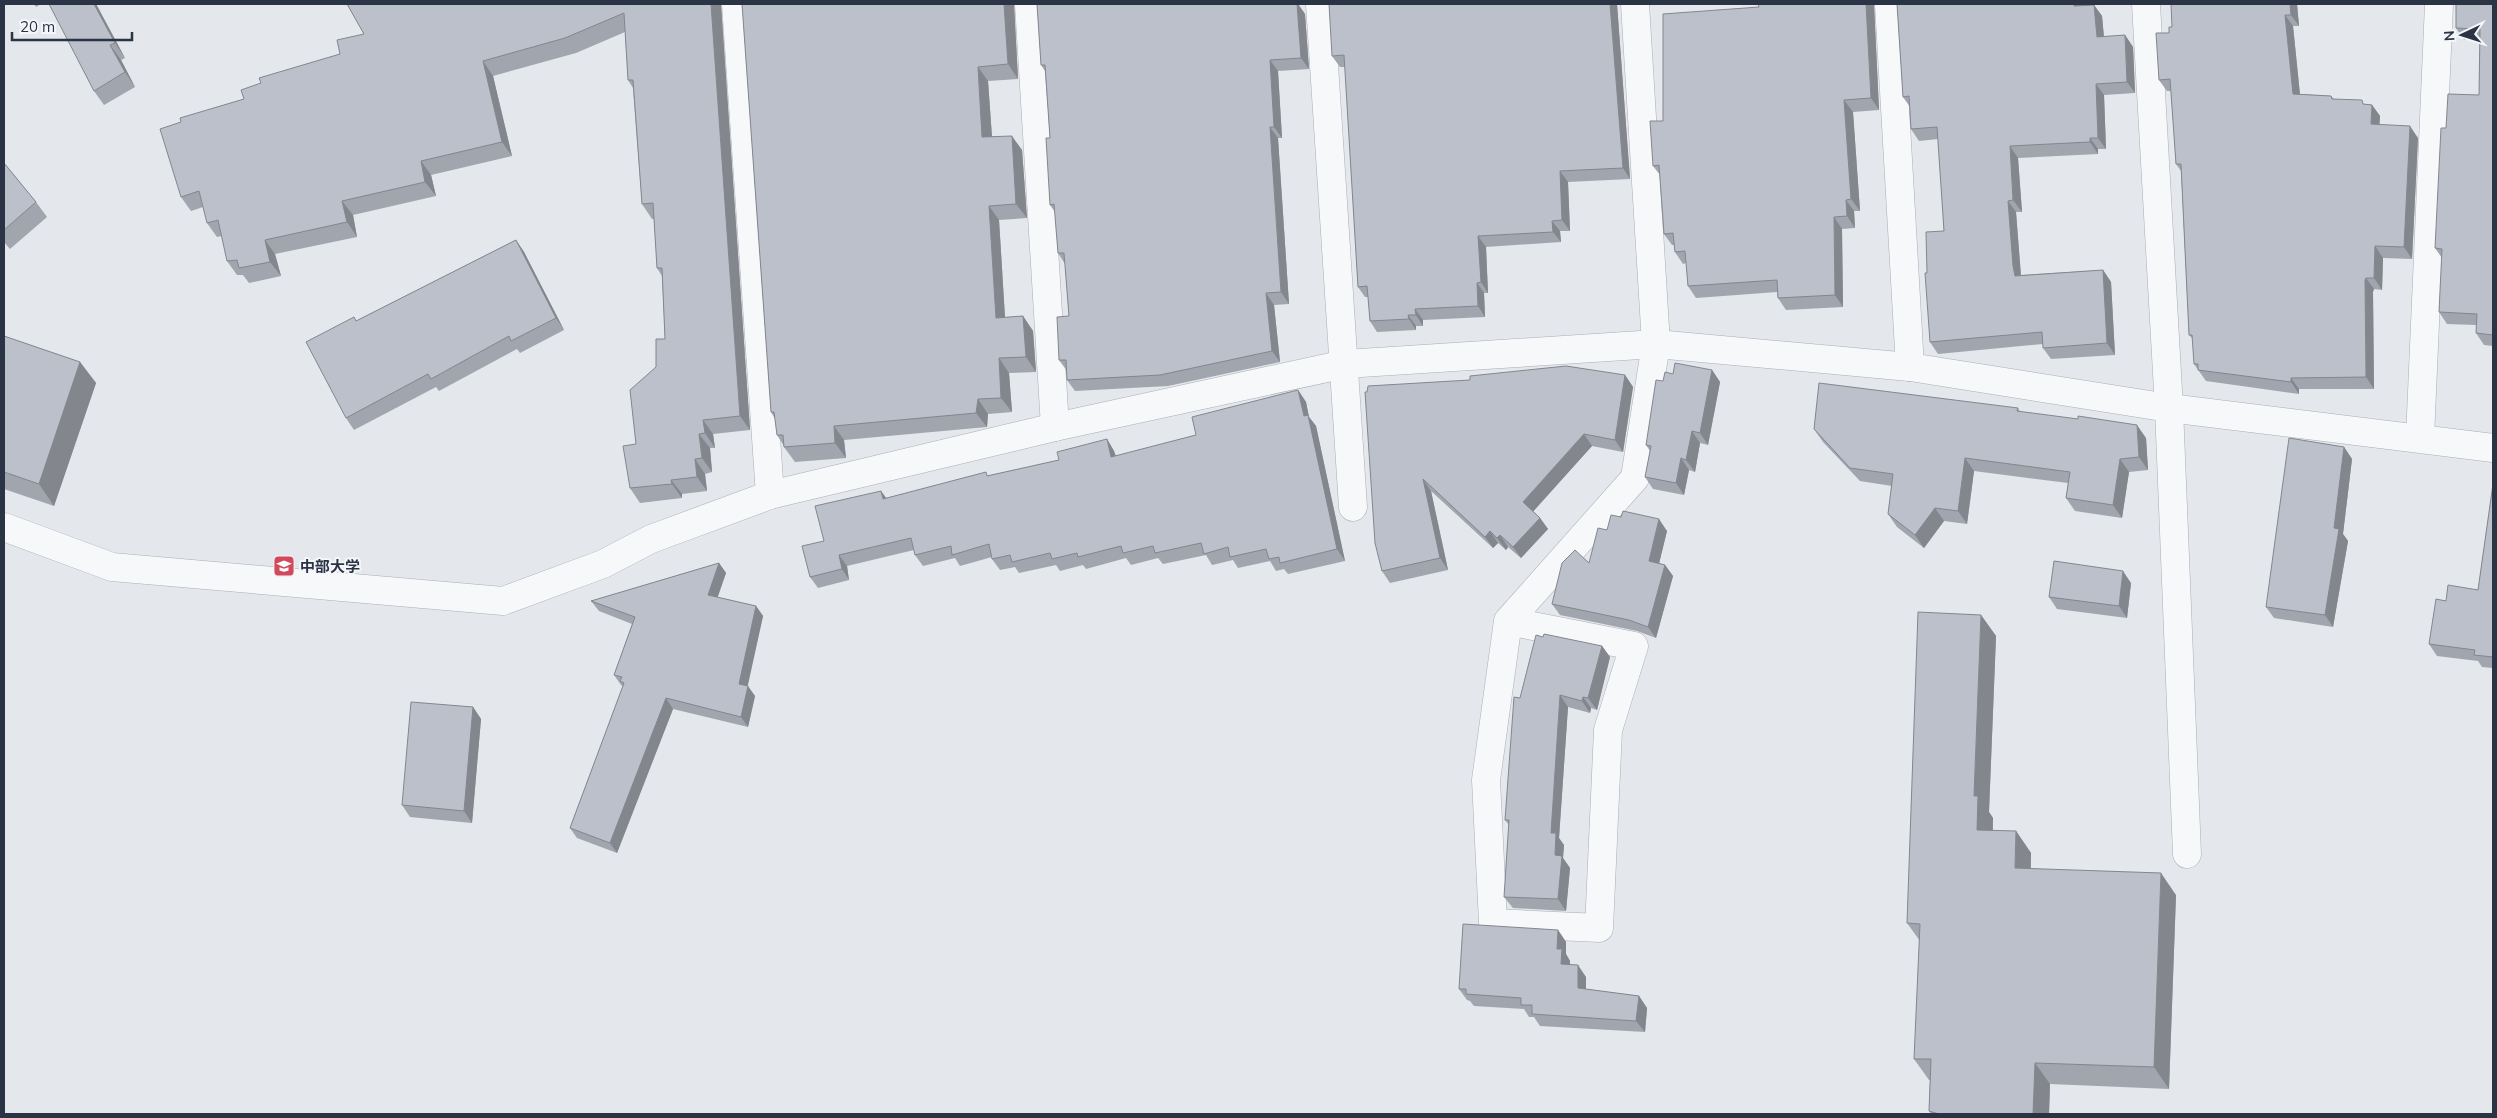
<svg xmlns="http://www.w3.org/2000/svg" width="2497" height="1118" viewBox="0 0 2497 1118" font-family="Mulish,'Noto Sans JP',sans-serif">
  <rect width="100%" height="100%" fill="#e4e7ec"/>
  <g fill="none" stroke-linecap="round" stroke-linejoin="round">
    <!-- street casing -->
    <g stroke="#a9aeb7" stroke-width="29">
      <g id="street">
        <polyline points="736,4 770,495"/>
        <polyline points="1029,4 1055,427"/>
        <polyline points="1320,4 1353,507"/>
        <polyline points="1889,4 1910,367"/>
        <polyline points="2146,4 2169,408 2187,854"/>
        <polyline points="2420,438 2439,4"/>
        <polyline points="4,527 112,567 503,601 603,564 651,539 770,495 1055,427 1345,364 1656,344 1910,367 2169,408 2493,448"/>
        <polyline points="1508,621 1634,646 1608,730 1599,928 1493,923 1486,780 1508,621 1635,478 1656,344 1635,4"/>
      </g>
    </g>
    <!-- street -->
    <use href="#street" stroke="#f7f8fa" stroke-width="28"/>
  </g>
  <!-- wall -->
  <g fill="#a1a5ae">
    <polygon points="34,4 41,4 36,7"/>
    <polygon points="96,4 125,58 121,60 135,87 104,105 94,91"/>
    <polygon points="347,4 721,4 750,430 713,434 715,448 710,448 712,472 705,474 707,491 682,494 682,498 640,503 630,488 636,444 656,367 665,339 662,276 657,268 654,219 652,219 642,204 633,88 628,80 625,32 576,53 493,76 512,156 431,175 436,196 353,215 357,237 275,254 281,276 249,283 243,275 237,275 227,261 222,236 217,237 207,223 203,207 191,211 181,197 181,122 244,99 261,83 340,54 364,34"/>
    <polygon points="742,4 1014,4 1018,79 988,81 992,137 1022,150 1027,218 999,220 1005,318 1023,316 1033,331 1036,372 1009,373 1012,412 988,414 987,427 844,440 846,458 795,462 784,447 784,446 777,435 775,419 771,412"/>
    <polygon points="1037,4 1298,4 1305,14 1309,69 1278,71 1282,138 1278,138 1289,304 1274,305 1280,362 1168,386 1075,391 1067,380 1067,371 1059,360 1069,316 1065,264 1058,253 1055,212 1050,205 1050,138 1045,71 1041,65"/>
    <polygon points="1617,4 1630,179 1568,182 1570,231 1560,231 1561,242 1486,247 1488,293 1484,293 1485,317 1423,320 1423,326 1416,326 1416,330 1377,332 1370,321 1368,297 1365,297 1358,287 1345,67 1340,67 1332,56"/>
    <polygon points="1758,4 1874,4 1879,110 1853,112 1860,211 1854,211 1855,228 1842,229 1843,307 1786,310 1778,298 1777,292 1696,298 1688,286 1686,263 1683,264 1675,252 1674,245 1672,245 1664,234 1660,175 1653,166 1663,121 1759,7"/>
    <polygon points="1897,4 2082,4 2082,5 2094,5 2102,16 2104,37 2125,35 2133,47 2135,93 2104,95 2106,149 2098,149 2098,154 2018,158 2022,212 2016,212 2021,275 2103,270 2111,282 2115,355 2051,359 2043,348 2043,344 1938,354 1930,342 1927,273 1944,231 1938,139 1919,141 1911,129 1910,107 1903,97"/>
    <polygon points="2297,4 2299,26 2293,26 2300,94 2331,96 2334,99 2365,104 2372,105 2380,116 2379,124 2418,138 2412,259 2383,258 2382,290 2374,289 2373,292 2374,389 2299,389 2299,394 2206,381 2194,364 2193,339 2189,335 2181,171 2176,164 2171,91 2167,91 2159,80 2169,33 2172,27"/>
    <polygon points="2493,4 2493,346 2484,345 2476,333 2476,325 2447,324 2439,312 2442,258 2435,248 2446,128 2479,95 2480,40 2464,40 2456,28"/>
    <polygon points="4,163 36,202 47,217 10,249 4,242"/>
    <polygon points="516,240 524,252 564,330 520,353 517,349 439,391 436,387 354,430 346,418 354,317 356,321"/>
    <polygon points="4,336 80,362 96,383 54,506 4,489"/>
    <polygon points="1712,370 1720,382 1708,445 1700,443 1695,472 1689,470 1684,495 1653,489 1645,477 1650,451 1646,445 1673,374"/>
    <polygon points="1625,375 1633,387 1623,452 1592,446 1533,511 1540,518 1548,529 1521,558 1508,547 1506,550 1498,543 1493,548 1431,491 1448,570 1390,583 1382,571 1365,392"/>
    <polygon points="1298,390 1306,402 1309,417 1316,426 1345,561 1288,574 1284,569 1276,571 1270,561 1238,568 1233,560 1212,565 1206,555 1163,564 1158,558 1131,565 1126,558 1086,569 1083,565 1060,571 1056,565 1019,573 1015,567 1000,570 992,559 992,557 960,566 955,558 923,566 915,555 914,550 847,566 849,580 818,588 810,577 824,541 881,491 886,498 1059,460 1107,439 1114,451 1116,456 1196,435"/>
    <polygon points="2018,408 2020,412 2146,438 2148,470 2129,472 2122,518 2075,511 2066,498 2068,483 1974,471 1967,524 1944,521 1924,548 1897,527 1888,514 1892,486 1860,481 1823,442 1814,429"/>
    <polygon points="2344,447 2352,459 2343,534 2348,541 2333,627 2274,618 2266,607"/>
    <polygon points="2493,484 2493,668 2482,667 2478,661 2437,656 2429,644 2478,590"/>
    <polygon points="1607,530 1667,531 1659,563 1665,565 1673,576 1656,638 1637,631 1560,615 1552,604 1589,563"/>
    <polygon points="719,563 726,573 717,597 756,606 763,616 747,686 755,696 748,727 673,709 617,853 577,838 570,828 623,686 621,685 614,675 632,624 599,611 591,601"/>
    <polygon points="2131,583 2127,618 2057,609 2049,597"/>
    <polygon points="1981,615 1996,636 1989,812 1993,818 1993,831 2016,831 2031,853 2031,868 2176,895 2169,1089 2050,1084 2049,1114 1931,1114 1929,1111 1930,1080 1929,1080 1914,1059 1920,941 1907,923"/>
    <polygon points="1602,646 1610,657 1597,710 1591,708 1590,713 1568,707 1559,838 1564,845 1563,858 1570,868 1566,911 1513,908 1504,897 1509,825 1505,820 1520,698"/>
    <polygon points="473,707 481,719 472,823 410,817 402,805"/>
    <polygon points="1558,930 1566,942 1566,954 1570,961 1570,965 1586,977 1586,989 1639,996 1647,1008 1645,1032 1540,1026 1534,1017 1529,1017 1524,1009 1474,1006 1470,1001 1467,1000 1459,989"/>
  </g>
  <!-- shaded-wall -->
  <g fill="#83868d">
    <polygon points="94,4 96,4 125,58 115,43"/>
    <polygon points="711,4 721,4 750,430 740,416"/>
    <polygon points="1004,4 1014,4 1018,79 1008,64"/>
    <polygon points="1297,4 1298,4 1305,14 1309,69 1301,58"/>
    <polygon points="1610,4 1617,4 1630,179 1623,168"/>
    <polygon points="1866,4 1874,4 1879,110 1871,98"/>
    <polygon points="2074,4 2082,4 2083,17 2074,6"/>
    <polygon points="2290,4 2297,4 2299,26 2291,15"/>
    <polygon points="2094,5 2102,16 2105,49 2097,37"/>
    <polygon points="2285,15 2293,26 2301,105 2293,94"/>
    <polygon points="2125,35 2133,47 2135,93 2127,82"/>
    <polygon points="110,45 121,60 135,87 125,72"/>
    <polygon points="1270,60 1278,71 1282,138 1274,127"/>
    <polygon points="483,61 493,76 512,156 502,142"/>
    <polygon points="978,67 988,81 993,151 982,137"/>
    <polygon points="2096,84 2104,95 2106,149 2098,138"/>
    <polygon points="1844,100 1853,112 1860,211 1851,199"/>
    <polygon points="2372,105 2380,116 2379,135 2371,124"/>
    <polygon points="2410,126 2418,138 2412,259 2404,247"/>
    <polygon points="1270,127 1278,138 1289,304 1281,292"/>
    <polygon points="1012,136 1022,150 1027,218 1016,204"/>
    <polygon points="2090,138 2098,149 2098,154 2090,142"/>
    <polygon points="2010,146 2018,158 2022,212 2013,200"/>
    <polygon points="421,161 431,175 436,196 425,182"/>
    <polygon points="1560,171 1568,182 1570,231 1562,220"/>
    <polygon points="1846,200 1854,211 1855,228 1847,216"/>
    <polygon points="342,201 353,215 357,237 347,222"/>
    <polygon points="2008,201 2016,212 2021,277 2015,276 2013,266"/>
    <polygon points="989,206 999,220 1006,333 996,318"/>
    <polygon points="1834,217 1842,229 1843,307 1835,295"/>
    <polygon points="1552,221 1560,231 1561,242 1553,232"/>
    <polygon points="1478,236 1486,247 1488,293 1481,282"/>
    <polygon points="265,240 275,254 281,276 270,262"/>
    <polygon points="516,240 524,252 564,330 556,318"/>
    <polygon points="2375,246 2383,258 2382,290 2374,278"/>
    <polygon points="2103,270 2111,282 2115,355 2107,343"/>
    <polygon points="2366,278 2374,289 2373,292 2374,389 2366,377 2365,280"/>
    <polygon points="1477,283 1484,293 1485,317 1478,306"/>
    <polygon points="1266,293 1274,305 1280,362 1272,351"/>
    <polygon points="1415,309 1423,320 1423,326 1416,315"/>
    <polygon points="1408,315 1416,326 1416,330 1409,319"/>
    <polygon points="1023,316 1033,331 1036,372 1026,357"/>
    <polygon points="999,358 1009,373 1012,412 1001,398"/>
    <polygon points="80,362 96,383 54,506 39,484"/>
    <polygon points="1712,370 1720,382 1708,445 1700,433"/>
    <polygon points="1625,375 1633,387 1623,452 1615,440"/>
    <polygon points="2291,378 2299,389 2299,394 2291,382"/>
    <polygon points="1298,390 1306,402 1309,417 1316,426 1345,561 1337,549"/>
    <polygon points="978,399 988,414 987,427 976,413"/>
    <polygon points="703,420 713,434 715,448 705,433"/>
    <polygon points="2137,425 2146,438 2148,470 2139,457"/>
    <polygon points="834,426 844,440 846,458 835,443"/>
    <polygon points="1692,431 1700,443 1695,472 1686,460"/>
    <polygon points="699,434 710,448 712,472 702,458"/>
    <polygon points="1584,434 1592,446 1531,514 1523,502"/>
    <polygon points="1107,439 1114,451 1119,468 1111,457"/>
    <polygon points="2344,447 2352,459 2343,534 2348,541 2333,627 2325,615 2334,528"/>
    <polygon points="1681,458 1689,470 1684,495 1676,483"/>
    <polygon points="1965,458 1974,471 1967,524 1958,511"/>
    <polygon points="695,459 705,474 707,491 697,477"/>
    <polygon points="2120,459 2129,472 2122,518 2113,505"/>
    <polygon points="1423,479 1431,491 1448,570 1440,558"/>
    <polygon points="671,480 682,494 682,498 672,484"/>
    <polygon points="881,491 889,502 883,499"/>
    <polygon points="1935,508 1944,521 1924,548 1915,535"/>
    <polygon points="1540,518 1548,529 1521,558 1513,547"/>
    <polygon points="1659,519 1667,531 1657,572 1649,561"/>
    <polygon points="1490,531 1498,543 1493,548 1485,537"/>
    <polygon points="1500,535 1508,547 1506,550 1497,538"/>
    <polygon points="839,555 847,566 849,580 842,569"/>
    <polygon points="719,563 726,573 715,605 708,595"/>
    <polygon points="1665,565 1673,576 1656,638 1648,627"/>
    <polygon points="2123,571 2131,583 2127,618 2119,606"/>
    <polygon points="756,606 763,616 746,694 739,684"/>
    <polygon points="1981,615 1996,636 1989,812 1993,818 1992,852 1977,830 1974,796"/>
    <polygon points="1602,646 1610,657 1597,710 1588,698"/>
    <polygon points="748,686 755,696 748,727 741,717"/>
    <polygon points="1560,695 1568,707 1559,838 1564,845 1563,858 1570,868 1566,911 1558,899 1555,855 1551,833"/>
    <polygon points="1583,697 1591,708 1590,713 1582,701"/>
    <polygon points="666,698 673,709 617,853 610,843"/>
    <polygon points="473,707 481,719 472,823 464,811"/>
    <polygon points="2016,831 2031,853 2030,889 2015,868"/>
    <polygon points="2161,873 2176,895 2169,1089 2154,1067"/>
    <polygon points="1558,930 1566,942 1566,954 1570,961 1569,976 1561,964 1557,949"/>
    <polygon points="1578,965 1586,977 1586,1000 1578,988"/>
    <polygon points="1639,996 1647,1008 1645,1032 1636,1021"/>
    <polygon points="2035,1063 2050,1084 2049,1114 2033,1114"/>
  </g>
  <!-- building -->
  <g fill="#bbc0ca" stroke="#83868d">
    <polygon points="49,4 94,4 115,43 110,45 125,72 94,91"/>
    <polygon points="347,4 711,4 740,416 703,420 705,433 699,434 702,458 695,459 697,477 671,480 672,484 630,488 623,446 636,444 630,390 656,367 656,339 665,339 662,268 657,268 653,203 642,204 633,80 628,80 624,13 565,38 483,61 502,142 421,161 425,182 342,201 347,222 265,240 270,262 239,268 237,260 227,261 218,220 207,223 199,191 181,197 160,129 181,122 180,118 244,99 241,90 261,83 259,78 340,54 337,40 364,34"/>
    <polygon points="742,4 1004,4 1008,64 978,67 982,137 1012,136 1016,204 989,206 996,318 1023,316 1026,357 999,358 1001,398 978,399 976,413 834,426 835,443 784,447 783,435 777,435 774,412 771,412"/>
    <polygon points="1037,4 1297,4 1301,58 1270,60 1274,127 1270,127 1281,292 1266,293 1272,351 1160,375 1067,380 1066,360 1059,360 1057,317 1069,316 1064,253 1058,253 1054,204 1050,205 1046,138 1050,138 1045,65 1041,65"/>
    <polygon points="1329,4 1610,4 1623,168 1560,171 1562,220 1552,221 1553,232 1478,236 1481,282 1477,283 1478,306 1415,309 1416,315 1408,315 1409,319 1370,321 1367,286 1358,287 1344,55 1332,56"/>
    <polygon points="1758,4 1866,4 1871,98 1844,100 1851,199 1846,200 1847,216 1834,217 1835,295 1778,298 1777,280 1688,286 1685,251 1675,252 1673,233 1664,234 1659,165 1653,166 1650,121 1663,121 1663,14 1759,7"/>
    <polygon points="1897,4 2074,4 2074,6 2094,5 2097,37 2125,35 2127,82 2096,84 2098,138 2090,138 2090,142 2010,146 2013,200 2008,201 2013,266 2015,276 2103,270 2107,343 2043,348 2042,332 1930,342 1925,273 1927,273 1926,232 1944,231 1937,127 1911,129 1909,96 1903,97"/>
    <polygon points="2171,4 2290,4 2291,15 2285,15 2293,94 2331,96 2332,99 2362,100 2363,104 2372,105 2371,124 2410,126 2404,247 2375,246 2374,278 2366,278 2365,280 2366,377 2291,378 2291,382 2198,370 2198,364 2194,364 2192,335 2189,335 2181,164 2176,164 2170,79 2159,80 2156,33 2169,33 2169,27 2172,27"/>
    <polygon points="2456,4 2493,4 2493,335 2476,333 2477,314 2439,312 2442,249 2435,248 2441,128 2446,128 2448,94 2479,95 2480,29 2456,28"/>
    <polygon points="4,163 36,202 4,230"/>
    <polygon points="516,240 556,318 511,341 509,336 431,379 428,374 346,418 306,342 354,317 356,321"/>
    <polygon points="4,336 80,362 39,484 4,472"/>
    <polygon points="1675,363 1712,370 1700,433 1692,431 1686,460 1681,458 1676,483 1645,477 1651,446 1646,445 1656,380 1663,381 1665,372 1673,374"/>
    <polygon points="1566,366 1625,375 1615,440 1584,434 1523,502 1540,518 1513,547 1500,535 1497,538 1490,531 1485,537 1423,479 1440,558 1382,571 1375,543 1365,392 1367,392 1368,386 1470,380 1470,376"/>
    <polygon points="1819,383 2018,408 2017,411 2078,419 2078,416 2137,425 2139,457 2120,459 2113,505 2066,498 2070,472 1965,458 1958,511 1935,508 1915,535 1888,514 1893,474 1850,468 1814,429"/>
    <polygon points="1298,390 1304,416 1308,415 1337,549 1280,563 1279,557 1269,559 1266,549 1230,557 1228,547 1204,554 1201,543 1155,553 1153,546 1123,553 1121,546 1078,557 1077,553 1052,559 1050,553 1012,562 1010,555 992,559 989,544 952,555 951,546 915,555 911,538 839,555 842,569 810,577 802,546 824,541 815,506 881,491 883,499 986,472 987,476 1059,460 1057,452 1107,439 1111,457 1196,435 1192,417"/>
    <polygon points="2289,438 2344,447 2334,528 2339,529 2325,615 2266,607"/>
    <polygon points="2493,484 2493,657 2474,655 2475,650 2429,644 2436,599 2446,601 2448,585 2478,590"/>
    <polygon points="1623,511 1659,519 1649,561 1665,565 1648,627 1629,620 1552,604 1562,563 1575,550 1589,563 1598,528 1607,530 1611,515 1621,517"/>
    <polygon points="2054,561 2123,571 2119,606 2049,597"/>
    <polygon points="719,563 708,595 756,606 739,684 748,686 741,717 666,698 610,843 570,828 624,683 620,681 622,677 614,675 635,617 591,601"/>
    <polygon points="1918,612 1981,615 1974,796 1978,796 1977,830 2016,831 2015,868 2161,873 2154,1067 2035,1063 2033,1114 1939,1114 1929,1111 1931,1059 1914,1059 1920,924 1907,923"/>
    <polygon points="1544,634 1602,646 1588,698 1583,697 1582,701 1560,695 1551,833 1556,833 1555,855 1562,856 1558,899 1504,897 1509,820 1505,820 1514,697 1520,698 1536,635 1543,637"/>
    <polygon points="411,702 473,707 464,811 402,805"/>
    <polygon points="1463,924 1558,930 1557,949 1562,949 1561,964 1578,965 1578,988 1639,996 1636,1021 1532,1014 1532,1005 1521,1005 1521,998 1466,994 1466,989 1459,989"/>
  </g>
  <!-- icons -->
  <defs>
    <g id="university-square" transform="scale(1.125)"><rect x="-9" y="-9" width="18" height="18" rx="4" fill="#d1495b" stroke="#f4f6f9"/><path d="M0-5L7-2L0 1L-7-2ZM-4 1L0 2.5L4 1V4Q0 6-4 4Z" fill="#fff"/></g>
  </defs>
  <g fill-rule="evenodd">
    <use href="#university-square" x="284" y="566"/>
  </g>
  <g text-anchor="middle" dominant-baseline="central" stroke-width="4" stroke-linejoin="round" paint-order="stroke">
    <!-- poi labels -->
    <g font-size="15" font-weight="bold" fill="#2b3445" stroke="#f4f6f9" text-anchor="start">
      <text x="300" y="566">中部大学</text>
    </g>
  </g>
  <!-- border -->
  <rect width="2497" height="1118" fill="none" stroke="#2b3445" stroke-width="10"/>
  <!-- north arrow -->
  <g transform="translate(2462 35) rotate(266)" stroke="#f4f6f9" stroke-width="4" paint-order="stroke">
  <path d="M0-4L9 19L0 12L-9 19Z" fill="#2b3445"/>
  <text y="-8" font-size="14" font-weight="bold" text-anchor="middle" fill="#2b3445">N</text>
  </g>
  <!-- scale -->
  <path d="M12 32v8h120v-8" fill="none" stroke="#2b3445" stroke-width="2.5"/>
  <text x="20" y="32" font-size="15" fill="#2b3445" stroke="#f4f6f9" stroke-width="4" paint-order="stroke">20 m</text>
</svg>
